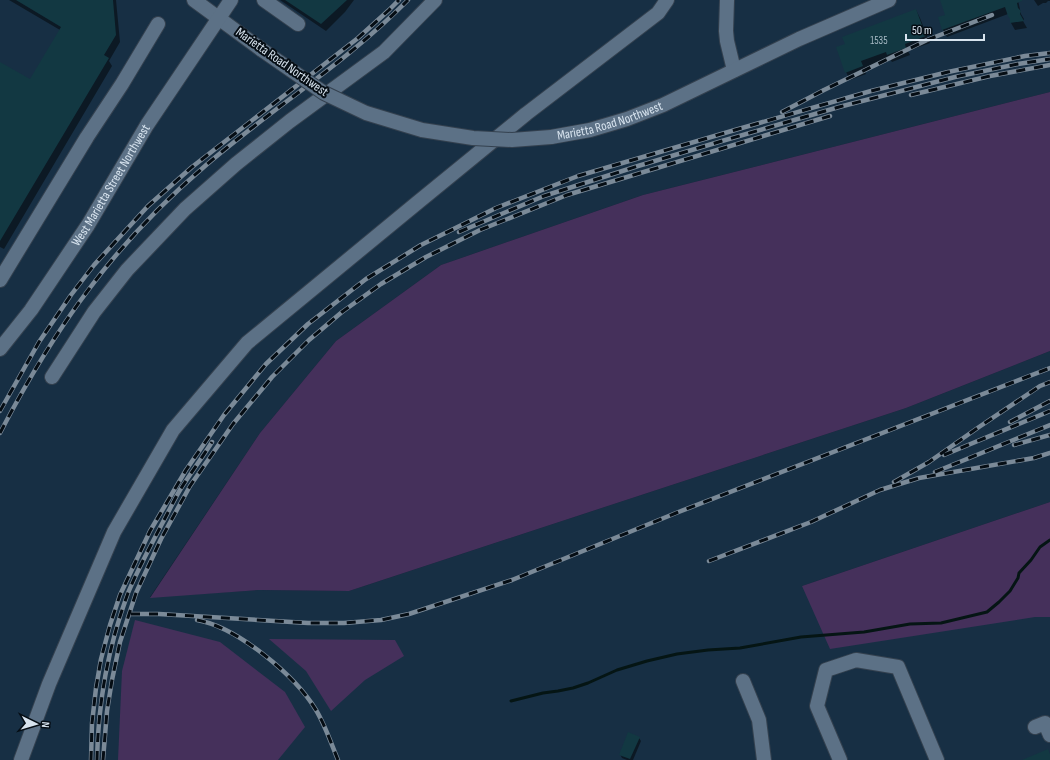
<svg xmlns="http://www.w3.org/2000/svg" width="1050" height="760" viewBox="0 0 1050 760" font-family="'Sofia Sans Condensed',sans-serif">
  <rect width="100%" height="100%" fill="#112435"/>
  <!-- built -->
  <polygon fill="#172f44" points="0,0 1050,0 1050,92 643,195 441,265 336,341 260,433 150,597 259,590 349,591 906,408 1050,351 1050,502 802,586 1035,617 1050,617 1050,760 0,760"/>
  <!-- green -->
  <g fill="#45305b">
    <polygon points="1050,92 1050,351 906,408 349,591 259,590 150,598 260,433 336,341 441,265 643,195"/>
    <polygon points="1050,502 1050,617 1035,617 830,649 802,586"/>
    <polygon points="135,620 220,642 285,692 305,727 278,760 118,760 122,671"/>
    <polygon points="269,639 395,640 404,656 365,680 331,711 306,671"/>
  </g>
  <!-- shadow -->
  <g fill="#0007">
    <polygon points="9,0 116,0 120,42 109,61 112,66 4,249 0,247 0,63 30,81 60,30"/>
    <polygon points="280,0 354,0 345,12 326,31"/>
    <polygon points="944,0 1018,0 1021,14 1024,19 1023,21 1027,28 1015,30 1011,23 1011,19 1008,14 947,37 943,30 939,18 946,15"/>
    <polygon points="1034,0 1050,0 1050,1 1048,1 1046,3 1043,3 1038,6"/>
    <polygon points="916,10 920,18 930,43 908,51 910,55 892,62 890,59 864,69 866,74 850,80 846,72 846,44"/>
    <polygon points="639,738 641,741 633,760 627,760 622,758 620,754"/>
  </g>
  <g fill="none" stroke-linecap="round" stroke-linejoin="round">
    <!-- stream -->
    <polyline stroke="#051514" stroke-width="3" points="511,701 543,693 558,691 573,688 588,683 617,670 647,661 677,654 708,650 740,648 801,637 864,632 910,624 941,623 987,612 999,602 1010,591 1018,578 1019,573 1031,560 1040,547 1050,540"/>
  </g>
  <!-- building -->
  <g fill="#123842">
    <polygon points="16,0 113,0 116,35 104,55 109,58 0,241 0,62 30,79 61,27"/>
    <polygon points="285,0 347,0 321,24"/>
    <polygon points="940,0 1022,0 1022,1 1017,3 1018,8 1021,11 1020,14 1024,21 1010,23 1010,19 1008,16 1005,7 942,30 938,17 945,15"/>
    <polygon points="916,9 926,36 905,44 906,48 887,55 886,52 861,61 863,66 845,73 836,47 845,44 842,37"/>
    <polygon points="628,732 640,737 630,759 619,755"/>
    <polygon points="1048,749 1050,754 1050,760 1022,760"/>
  </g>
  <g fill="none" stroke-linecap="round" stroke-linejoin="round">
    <!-- minor casing -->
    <g stroke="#34414f" stroke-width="16">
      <g id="minor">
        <polyline points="194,0 262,50"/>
        <polyline points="264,0 298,24"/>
        <polyline points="727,0 726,31 727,41 734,70"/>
        <path id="s1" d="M551 137 590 130 627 119 663 105 799 39 889 0"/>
        <polyline points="0,280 87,137 122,84 158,24"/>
        <path id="s2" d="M0 349 31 310 88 225 147 125 231 0"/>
        <polyline points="52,377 94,312 127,270 185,209 236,164 290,121 384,52 435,0"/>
        <polyline points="743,681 759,720 764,760"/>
        <polyline points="1035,727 1045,723 1050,735"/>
        <polyline points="21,760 49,684 114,532 173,430 247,343 417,203 526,114 658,13 667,0"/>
        <polyline points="840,760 817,706 826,670 856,660 898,667 937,760"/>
      </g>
    </g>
    <!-- minor -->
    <use href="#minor" stroke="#5c7186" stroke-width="14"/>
    <!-- rail casing -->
    <g stroke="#7b8a98" stroke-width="4.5">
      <g id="rail">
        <polyline points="911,95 990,76 1050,65"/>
        <polyline points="782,112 824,90 927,40 992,15"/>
        <polyline points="459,232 544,196 638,166 722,141 839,107 955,77 1018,64 1050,59"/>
        <polyline points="0,411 39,342 71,295 94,265 148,206 192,167 358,38 389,10 399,0"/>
        <polyline points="1010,422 1050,401"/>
        <path d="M0 433C26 383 55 334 89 289 122 245 163 202 205 166 271 109 346 63 408 0"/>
        <polyline points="1014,445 1050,435"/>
        <polyline points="944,455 1050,411"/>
        <polyline points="935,472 1050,425"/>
        <polyline points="894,482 929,462 979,427 1040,386 1050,382"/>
        <polyline points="709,561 811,522 880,490 919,478 1034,458 1050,453"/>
        <polyline points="131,614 159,614 308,623 344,623 381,620 409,614 512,580 676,513 1050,368"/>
        <path d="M197 620C237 627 295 675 316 710 325 725 331 743 338 760"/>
        <polyline points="91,760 92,723 96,688 101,659 110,625 120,595 150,531 186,470 224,415 266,364 308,324 366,279 421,245 496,208 578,176 735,130 871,91 948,72 1025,56 1050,53"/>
        <path d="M97 760C98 703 108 647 128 593 138 569 151 545 163 522 169 511 174 500 180 490 190 474 202 458 212 442"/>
        <polyline points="103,760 107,711 112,680 120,642 136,593 161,539 190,486 233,424 272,377 309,340 342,312 381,284 426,257 480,230 567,195 830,116"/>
      </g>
    </g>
    <!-- rail -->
    <use href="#rail" stroke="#050d14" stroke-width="3" stroke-dasharray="9" stroke-linecap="butt"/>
    <!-- minor-bridge casing -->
    <g stroke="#34414f" stroke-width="16" stroke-linecap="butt">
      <polyline id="minor-bridge" points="262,50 324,93 366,113 422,130 473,138 512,140 551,137"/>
    </g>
    <!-- minor-bridge -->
    <use href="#minor-bridge" stroke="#5c7186" stroke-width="14"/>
  </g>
  <g text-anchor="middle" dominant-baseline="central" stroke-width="4" stroke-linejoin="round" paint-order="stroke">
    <!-- number labels -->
    <g font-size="11" fill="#a6b9c4">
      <text x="879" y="40">1535</text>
    </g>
    <!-- street labels -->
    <g font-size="13" fill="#d8e4ef" stroke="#050d14">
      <text transform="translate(282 62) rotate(35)">Marietta Road Northwest</text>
      <text stroke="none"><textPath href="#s1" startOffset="61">Marietta Road Northwest</textPath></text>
      <text stroke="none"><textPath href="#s2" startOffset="198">West Marietta Street Northwest</textPath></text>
    </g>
  </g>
  <!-- north arrow -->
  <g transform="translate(36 724) rotate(95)" stroke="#050d14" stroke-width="3" paint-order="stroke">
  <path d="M0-3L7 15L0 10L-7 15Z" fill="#d8e4ef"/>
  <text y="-6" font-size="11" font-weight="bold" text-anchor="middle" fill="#d8e4ef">N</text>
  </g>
  <!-- scale -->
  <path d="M906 34v6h78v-6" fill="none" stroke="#d8e4ef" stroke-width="2"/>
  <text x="912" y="34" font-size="12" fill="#d8e4ef" stroke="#050d14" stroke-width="3" paint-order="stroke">50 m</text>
</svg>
